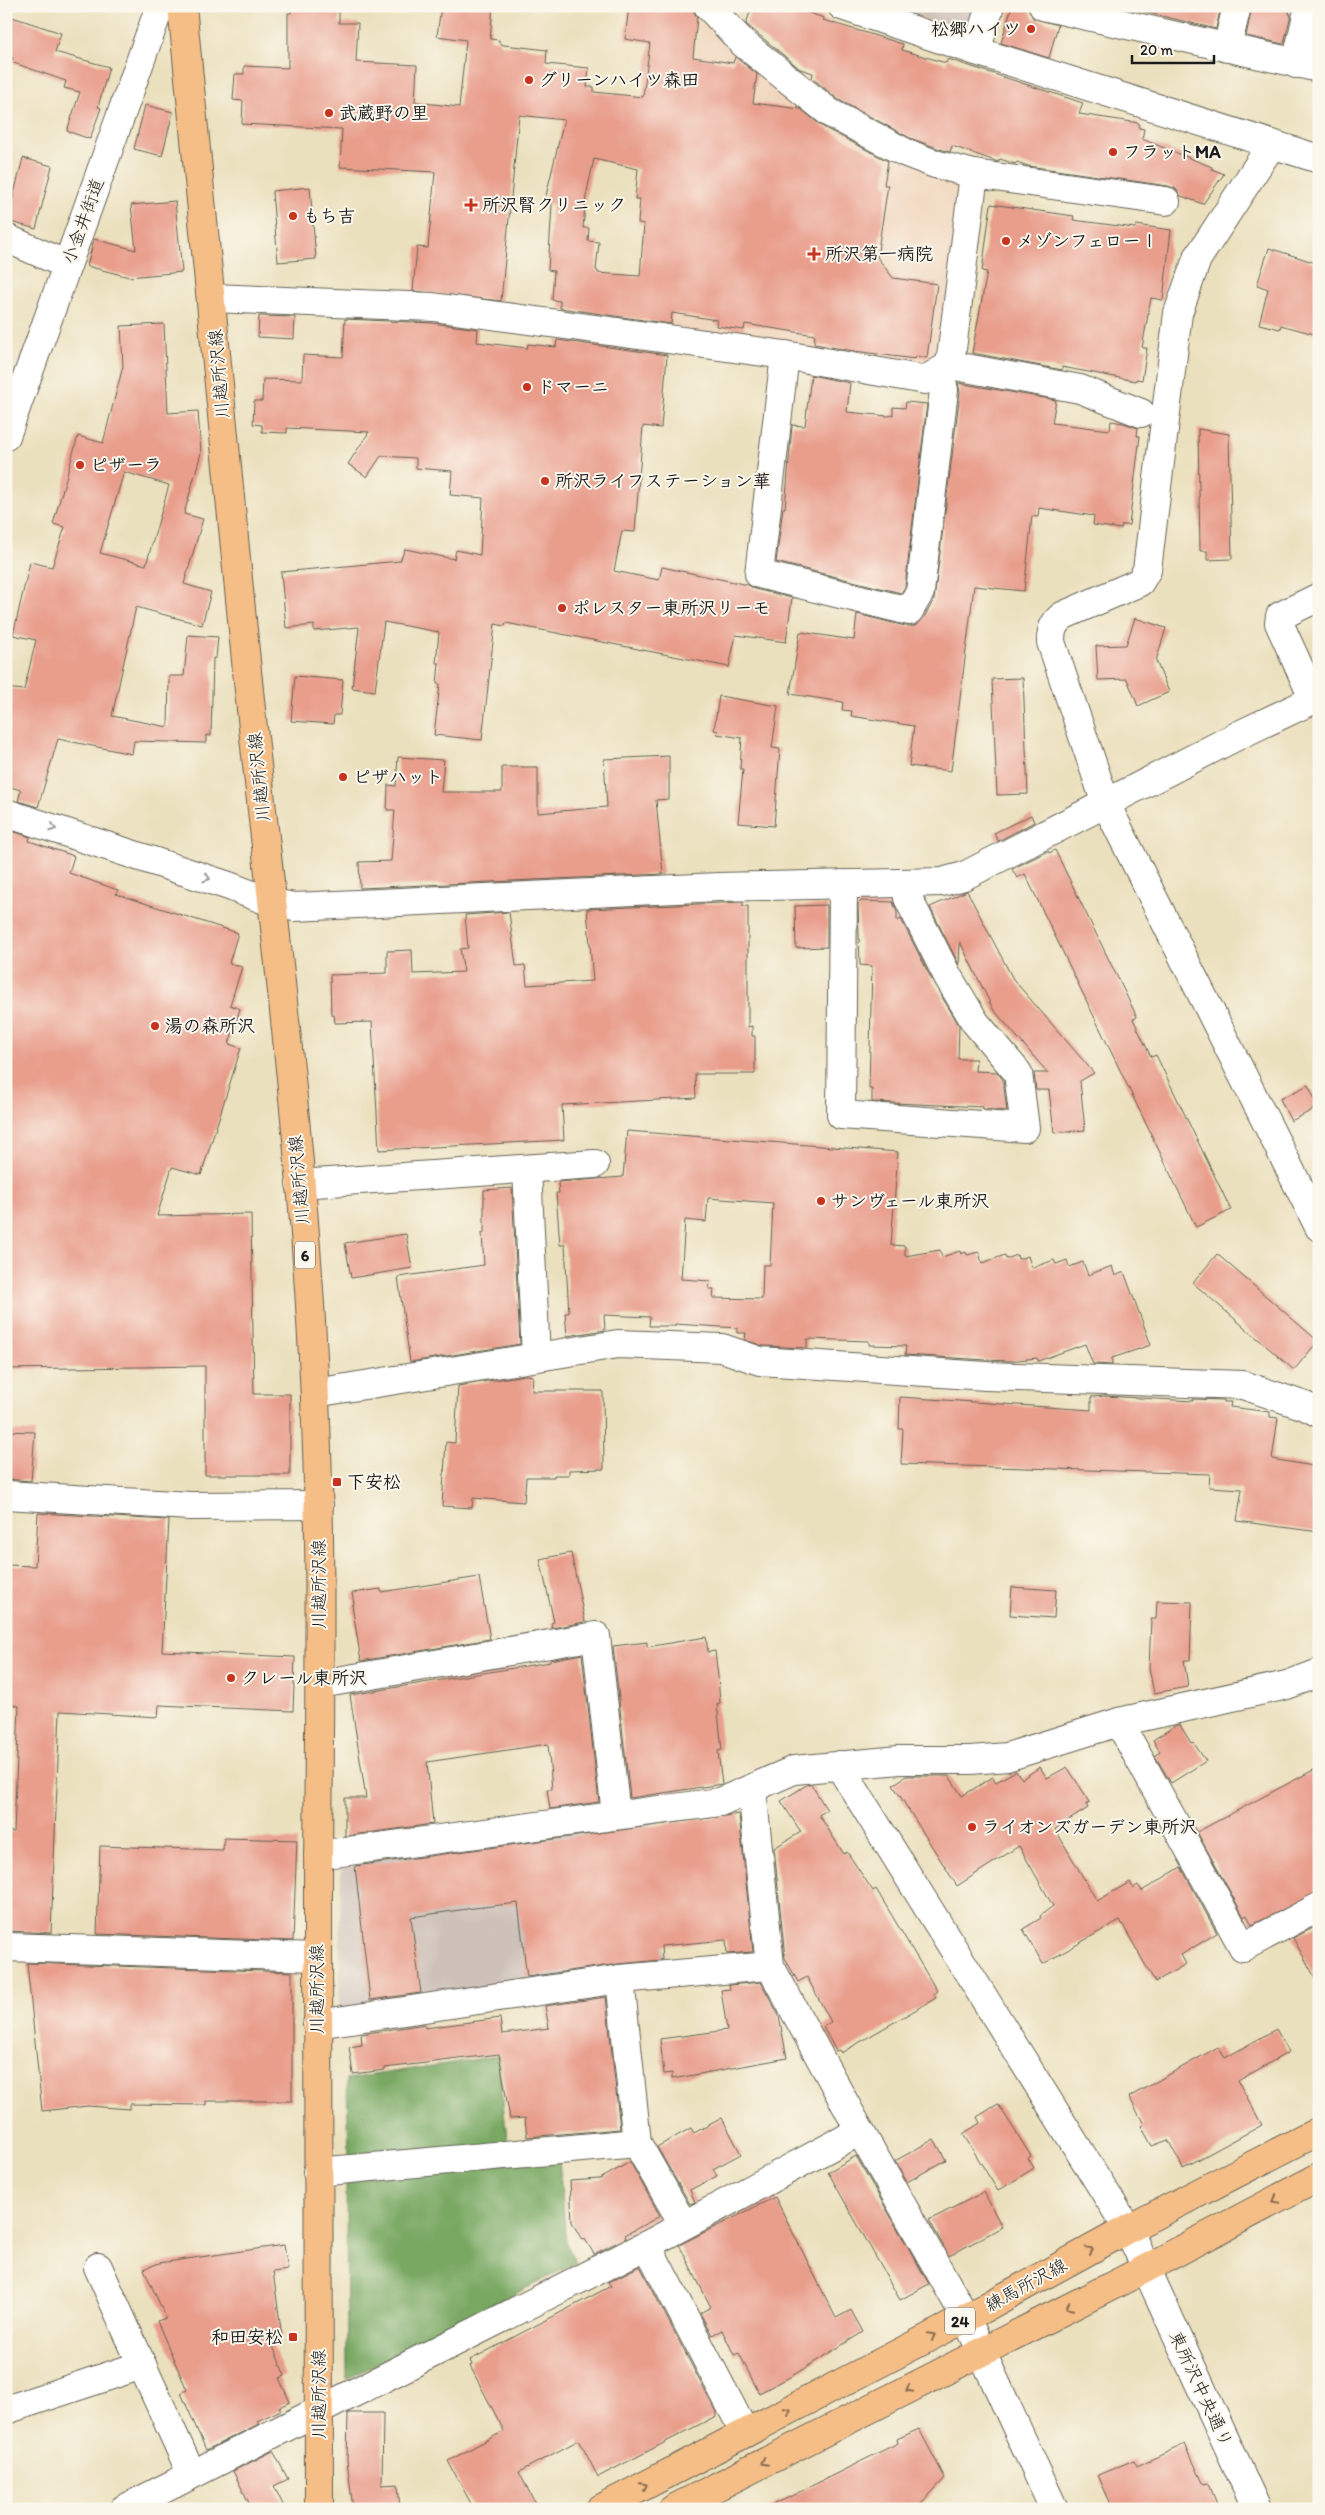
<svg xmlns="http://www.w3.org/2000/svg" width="1325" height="2515" viewBox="0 0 1325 2515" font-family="Itim,'Klee One',sans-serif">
  <rect width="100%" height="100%" fill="#fbf7ec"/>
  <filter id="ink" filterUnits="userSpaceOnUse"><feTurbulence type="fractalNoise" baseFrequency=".02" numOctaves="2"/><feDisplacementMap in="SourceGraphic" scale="10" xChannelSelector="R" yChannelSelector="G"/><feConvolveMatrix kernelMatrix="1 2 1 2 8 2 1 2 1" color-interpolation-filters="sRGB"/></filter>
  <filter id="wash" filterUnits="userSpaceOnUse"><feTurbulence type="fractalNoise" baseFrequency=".0096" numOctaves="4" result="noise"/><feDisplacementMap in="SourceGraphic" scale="20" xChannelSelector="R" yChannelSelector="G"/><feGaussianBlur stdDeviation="1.12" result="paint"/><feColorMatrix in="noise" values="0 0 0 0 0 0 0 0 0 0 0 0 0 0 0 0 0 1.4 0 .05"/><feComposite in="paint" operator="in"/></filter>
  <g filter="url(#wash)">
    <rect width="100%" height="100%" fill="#ebe0bd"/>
    <!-- built -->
    <polygon fill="#f0d5bc" points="700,18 741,51 963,181 937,361 924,368 669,328"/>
    <!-- industrial -->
    <g fill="#cec1b9">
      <polygon points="885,6 977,6 965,32"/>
      <polygon points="650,1823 665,1963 339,2010 341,1859"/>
    </g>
    <!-- forest -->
    <g fill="#78a862" stroke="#4a623f">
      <polygon points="498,2056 508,2147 349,2160 347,2079"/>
      <polygon points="559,2159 566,2243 576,2263 347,2379 346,2178"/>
    </g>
    <g id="blocks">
      <!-- building -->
      <g fill="#e99e8c" fill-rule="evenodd">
        <path d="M291 6H336V11H339V23H358L356 62 417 65 415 102 459 107 466 40 437 36 441 6H493L490 39 499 40V43L504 45 547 50 546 64 589 68 587 87H594V92L643 97 650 43 625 39 629 6H662L693 10 697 17 693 57 733 63 735 57 757 74 753 103 801 109 823 127 888 161 884 185H888L877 257 893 278 937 284 927 358 916 356 915 359 854 351 814 344 815 335 745 324 744 330 716 326 717 320 672 313 671 324 560 308V301L552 300 554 271 548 270 552 204H544L564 120 519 115 501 301 413 291 417 247 428 248 435 172 340 167 342 129 242 124 243 101 233 100 235 74H244V66L288 68V13H291ZM594 159 638 169 635 199H640L638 223 644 224 640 276 598 273V271L596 270 599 242 588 241 589 228H583L586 196Z"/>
        <polygon points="752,6 788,6 824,18 823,20 903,44 902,50 946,63 948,59 1083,103 1079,114 1139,123 1139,128 1144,129 1142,139 1212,167 1212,169 1224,174 1203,204 1181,196 1176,189 1168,186 1028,166 1017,162 1015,164 1000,159 998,162 952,146 950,152 940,149 910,138 839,100 812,78 813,73 800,69 746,24"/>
        <polygon points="1012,6 1028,6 1033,18 1058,25 1049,58 1001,43"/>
        <polygon points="1120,6 1221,6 1216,29"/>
        <polygon points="1252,6 1290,6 1289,14 1291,14 1284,44 1246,36"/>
        <polygon points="6,15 61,33 55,52 109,67 98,107 101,108 90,139 67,131 80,92 64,88 66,81 11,62 13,58 6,56"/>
        <polygon points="145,105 173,112 162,156 134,149"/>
        <polygon points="23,158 52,166 36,229 7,221"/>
        <polygon points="310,187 316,259 278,262 272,191"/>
        <polygon points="175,201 182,272 129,277 87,266 94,239 136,250 131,205"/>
        <polygon points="991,204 1074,216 1073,220 1135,228 1136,225 1171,230 1163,300 1151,298 1142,348 1147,348 1142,380 1136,379 1136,381 1062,367 1062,370 972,353 987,272 982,271"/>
        <polygon points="1269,248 1319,264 1319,314 1314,334 1281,325 1280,329 1259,324 1268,289 1257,285"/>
        <polygon points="259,316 295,317 294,339 258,337"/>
        <polygon points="345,319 432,323 478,329 477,342 527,348 528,344 556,347 557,340 667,355 661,428 643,426 635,532 622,531 614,571 659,580 662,567 748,585 755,589 792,598 786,642 736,635 729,667 506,623 505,626 495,624 482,740 434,735 440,684 437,684 439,663 436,663 439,632 384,622 375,691 352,688 359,627 314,631 314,625 286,628 281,572 400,561 405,549 454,559 456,550 480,555 483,498 450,495 452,471 416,468 416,458 381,456 367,477 348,464 369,432 287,428 287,433 262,432 262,425 253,424 254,401 262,401 263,379 302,380 303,355 343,357"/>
        <path d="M164 324 168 413 198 411 201 453 184 514 203 519 184 584 211 592 202 625 136 607 112 716 168 727 169 676H184L188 635 218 637 216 658H213L211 736 206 735V743L134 741 132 754 58 739 38 807 18 801 21 790 6 786V688L24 690 36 640 13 635 30 562 52 567 65 527 53 524 78 436 103 443 123 366 121 326ZM124 472 169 485 146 565 100 553Z"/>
        <polygon points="811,375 850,383 847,412 888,416 893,415 893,407 905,408 906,402 927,404 905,587 901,593 776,562 783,508 785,508 792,425 805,426"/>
        <polygon points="958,383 1056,400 1052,423 1110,430 1111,421 1123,423 1138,428 1137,436 1140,436 1129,525 1122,525 1121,529 1093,525 1094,516 1039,508 1038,517 1032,516 1024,591 974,586 951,771 909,766 914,726 851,716 852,711 842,710 843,702 790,694 800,632 854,640 857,614 905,626 915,626 923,619 934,600 960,392"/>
        <polygon points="1198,429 1229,434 1232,559 1207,560 1207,551 1200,551"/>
        <polygon points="1135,618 1166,628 1156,661 1169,692 1138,706 1127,679 1098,680 1096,646 1126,645"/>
        <polygon points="295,676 343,680 340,715 334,715 333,724 291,721"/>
        <polygon points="1023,678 1028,794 997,795 992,679"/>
        <polygon points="719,696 778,706 772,748 780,749 774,826 738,823 743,769 740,769 742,738 717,734 718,731 714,730"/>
        <polygon points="669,756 669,799 656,800 663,874 360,888 359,862 391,861 395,810 387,810 388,785 396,786 398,757 444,760 441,792 502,792 502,767 538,767 538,813 607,807 604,759"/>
        <polygon points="1031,815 1034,822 998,841 994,833"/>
        <polygon points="9,830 30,837 29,841 74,856 69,873 118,890 116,894 238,933 229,963 242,967 230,1005 240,1009 229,1044 241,1048 201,1175 172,1167 157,1216 251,1214 254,1394 290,1394 290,1475 205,1475 205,1366 6,1369 6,840"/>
        <polygon points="1055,850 1137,1017 1133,1019 1151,1057 1156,1055 1231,1210 1196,1227 1025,874 1017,878 1012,869 1048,851 1049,853"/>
        <polygon points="967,891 1013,979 1094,1073 1080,1081 1085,1130 1054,1133 1049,1090 1036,1090 1034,1073 1048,1073 993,1009 960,942 959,965 930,907"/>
        <polygon points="861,901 893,902 897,912 897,921 901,919 933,982 959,1025 958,1059 976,1059 975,1071 997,1072 1003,1080 1007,1111 983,1109 983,1107 872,1102 872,1089 869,1089 872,966 860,965 858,904"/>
        <polygon points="743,902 743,906 748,906 748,1027 752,1026 752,1036 755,1036 755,1074 695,1074 696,1098 562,1105 564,1140 379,1150 372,1022 335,1023 334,1015 331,1015 330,975 387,973 387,951 412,950 413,974 464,972 460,949 468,948 465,915 509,912 516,966 525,965 527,985 593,981 587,909"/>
        <polygon points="827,905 827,947 796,948 795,906"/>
        <polygon points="1308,1085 1319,1107 1291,1121 1280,1099"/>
        <path d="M627 1131 898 1152 891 1245 905 1246V1256L940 1250 942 1257 960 1251 961 1254 966 1252 967 1255 979 1252 982 1263 1005 1255 1006 1259 1017 1255 1018 1259 1028 1256 1032 1268 1054 1260 1056 1264 1067 1260 1069 1267 1083 1262 1088 1275 1112 1266 1115 1276 1124 1272 1151 1345 1112 1358V1365L1093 1364 1085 1344 1038 1361 1037 1358 1009 1361 987 1360 905 1355 906 1346 869 1345V1341L807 1339V1348L763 1346 745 1340 746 1333H737V1328L675 1324V1326H649L650 1317 604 1315 605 1330 567 1336 565 1313H569L565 1245H560L556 1193H559L558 1182 623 1177ZM708 1198 773 1203 770 1265H763L762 1299 713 1298 714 1289H709L710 1281 681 1279 685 1220 706 1222Z"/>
        <polygon points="512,1188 520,1344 410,1362 398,1277 484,1265 482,1233 484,1233 484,1190"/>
        <polygon points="406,1234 412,1268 351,1278 345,1243"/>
        <polygon points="1217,1254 1318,1341 1294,1370 1193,1283"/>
        <polygon points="525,1375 533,1376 532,1391 603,1391 604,1469 569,1470 569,1475 554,1475 554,1477 526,1477 524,1502 473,1498 472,1508 442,1506 446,1442 455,1443 458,1386"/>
        <polygon points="1105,1396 1193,1401 1193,1399 1224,1400 1224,1402 1231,1402 1230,1407 1270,1412 1270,1417 1278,1418 1272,1459 1319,1467 1319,1532 1237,1521 1242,1489 1209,1487 1210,1474 901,1464 903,1429 899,1429 900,1397 1091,1410 1091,1397"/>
        <polygon points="6,1431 35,1432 31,1481 6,1479"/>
        <polygon points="38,1513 169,1520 162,1651 295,1657 293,1711 159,1705 158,1717 60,1711 51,1933 6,1931 6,1831 14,1832 19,1706 6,1704 6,1565 35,1566"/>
        <polygon points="571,1553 585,1622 552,1628 551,1623 554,1622 540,1559"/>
        <polygon points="479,1577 490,1639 361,1661 352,1605 354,1604 352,1593 381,1589 381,1592"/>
        <polygon points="1012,1587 1056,1590 1054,1618 1010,1615"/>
        <polygon points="1157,1601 1192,1602 1190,1660 1184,1660 1188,1687 1154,1693 1149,1668 1151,1619 1156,1619"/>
        <polygon points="706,1637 708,1652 715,1651 718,1676 720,1703 717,1704 722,1750 718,1751 722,1784 630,1798 613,1646 647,1642 647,1647"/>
        <polygon points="582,1654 599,1802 550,1809 547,1789 552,1789 548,1744 427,1762 433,1824 345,1836 345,1798 366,1798 350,1695 550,1662 550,1660"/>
        <polygon points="1176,1725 1180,1725 1191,1743 1193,1742 1206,1761 1171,1783 1155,1756 1160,1752 1153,1740"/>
        <polygon points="1040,1767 1047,1778 1067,1767 1090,1802 1086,1804 1088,1808 1055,1829 1097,1901 1130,1882 1133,1888 1138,1885 1142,1891 1181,1867 1217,1933 1181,1955 1186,1964 1155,1982 1120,1920 1043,1964 1023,1929 1041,1918 1040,1916 1053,1906 1019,1846 957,1886 893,1785 906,1776 949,1776 962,1796 993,1777 996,1782 1016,1771 1022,1779"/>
        <polygon points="1319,1767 1319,1892 1252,1925 1247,1915 1244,1917 1197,1832"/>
        <polygon points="808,1784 811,1784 827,1810 819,1815 844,1854 847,1852 873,1891 876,1889 937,1991 933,1994 936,1998 841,2053 839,2050 836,2051 823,2027 831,2022 807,1977 798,1982 785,1958 774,1848 801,1832 781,1801"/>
        <polygon points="739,1814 753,1952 727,1954 726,1940 661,1946 662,1960 618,1964 527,1977 518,1903 474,1908 411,1917 421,1993 370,2000 355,1866"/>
        <polygon points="224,1838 297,1840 293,1941 97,1934 100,1846 223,1850"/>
        <polygon points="1319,1925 1319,1985 1293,1938"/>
        <polygon points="27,1963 292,1972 292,2101 206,2101 206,2105 130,2104 130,2109 88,2106 42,2111"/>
        <polygon points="761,1982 779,2016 787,2058 672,2079 672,2073 664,2074 660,2039 727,2030 721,1990 730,1989 729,1985"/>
        <polygon points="606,1997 620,2129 527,2137 525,2118 510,2119 499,2054 385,2068 385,2070 353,2074 349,2047 362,2045 361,2034 425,2024 425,2028 500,2018 502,2034 549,2028 545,2006"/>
        <polygon points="1276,2029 1289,2052 1238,2081 1262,2125 1183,2168 1168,2140 1152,2146 1141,2126 1144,2124 1129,2097 1218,2047 1225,2058"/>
        <polygon points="998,2104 1031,2156 1028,2158 1034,2168 998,2191 963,2134 980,2123 977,2117"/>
        <polygon points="722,2118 741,2154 713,2169 717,2176 690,2190 695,2202 690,2204 657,2147 691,2128 694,2133"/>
        <polygon points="934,2139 946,2160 907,2182 895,2161"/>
        <polygon points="856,2156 929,2284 900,2300 828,2172"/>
        <polygon points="630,2162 660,2216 625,2235 626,2238 594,2254 585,2239 582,2240 572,2222 570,2181 600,2179"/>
        <polygon points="984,2192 1002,2227 949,2256 929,2220"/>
        <polygon points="775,2197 836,2318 851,2310 863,2332 792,2376 759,2393 739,2353 734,2355 722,2330 712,2335 700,2313 711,2307 679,2245"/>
        <polygon points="284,2245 288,2270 273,2272 282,2337 270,2339 285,2376 279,2378 290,2402 279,2407 281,2410 257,2421 259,2424 206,2450 181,2393 187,2390 157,2321 166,2318 144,2269 159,2263"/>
        <polygon points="640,2266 716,2412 716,2416 598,2477 579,2440 519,2472 538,2509 474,2509 448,2461 504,2431 470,2366 472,2365 470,2360 611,2286 608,2282"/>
        <polygon points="348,2413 383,2413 382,2485 398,2484 400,2509 353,2509 347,2460"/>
        <polygon points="919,2429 945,2478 920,2505 912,2509 765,2509 898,2443 897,2439"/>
        <polygon points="1185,2444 1204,2485 1208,2484 1218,2509 1113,2509 1098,2475 1134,2460 1137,2466"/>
        <polygon points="273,2451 288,2479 274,2486 285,2509 252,2509 233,2471"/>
      </g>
    </g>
  </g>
  <g filter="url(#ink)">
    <use href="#blocks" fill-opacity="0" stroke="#646154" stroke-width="1"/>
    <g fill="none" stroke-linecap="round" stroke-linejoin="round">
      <!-- minor casing -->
      <g stroke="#646154" stroke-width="30">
        <g id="minor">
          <polyline points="708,6 743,43 830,113 904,152 935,164 974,174 1166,201"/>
          <polyline points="1043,6 1319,68"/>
          <polyline points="1227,48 1237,6"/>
          <polyline points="976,51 990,6"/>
          <polyline points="1296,64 1309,6"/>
          <path d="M1272 144 1197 259 1178 313 1147 570 1140 582 1062 616C1053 624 1051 630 1051 642L1106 804 1319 1227"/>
          <polyline points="6,238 67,265"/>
          <polyline points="212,298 433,307 785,355 925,380 950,365 1080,389 1141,413"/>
          <polyline points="785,355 759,574 909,611 920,592 944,390 940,373"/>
          <polyline points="950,365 974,174"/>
          <polyline points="1314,700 1279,623 1280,616 1319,597"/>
          <polyline points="6,813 229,886 273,903 294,907 718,887 942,882 964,876 1239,735 1319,697"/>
          <polyline points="843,884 841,1115 1025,1128 1018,1073 975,1022 947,975 908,898 906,883"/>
          <polyline points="527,1169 536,1357"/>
          <polyline points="300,1184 595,1164"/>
          <polyline points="315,1393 618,1344 722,1348 760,1361 986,1376 1243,1385 1305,1406 1319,1413"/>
          <polyline points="6,1495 190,1506 319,1505"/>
          <polyline points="320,1684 596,1636 616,1815"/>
          <polyline points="1119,1722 1243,1947 1319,1907"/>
          <polyline points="752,1789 770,1966 860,2131 966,2318 1054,2509"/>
          <polyline points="318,1855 720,1802 794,1770 899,1760 971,1760 1007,1757 1119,1722 1287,1685 1319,1673"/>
          <polyline points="6,1947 317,1957"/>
          <polyline points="620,1979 637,2143 683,2224"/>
          <polyline points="317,2024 620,1979 770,1966"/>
          <polyline points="317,2172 637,2143"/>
          <polyline points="647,2245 745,2433"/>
          <polyline points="98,2267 142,2365"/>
          <polyline points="6,2410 142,2365 191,2473"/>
          <polyline points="124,2509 647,2245 860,2131"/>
        </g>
      </g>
      <!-- tertiary casing -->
      <g stroke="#646154" stroke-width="30">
        <g id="tertiary">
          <polyline points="842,6 976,51 1319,159"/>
          <polyline points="6,436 160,6"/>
          <polyline points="839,1765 1128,2229 1257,2509"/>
        </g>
      </g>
      <!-- primary casing -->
      <g stroke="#646154" stroke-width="30">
        <g id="primary">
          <path d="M182 6C205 228 225 450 247 671 272 914 305 1156 315 1399 323 1567 318 1735 318 1904 317 2105 320 2307 319 2509"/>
          <polyline points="600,2509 966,2318 1128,2229 1319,2131"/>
          <polyline points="673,2509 1145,2269 1319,2177"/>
        </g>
      </g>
      <!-- minor -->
      <use href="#minor" stroke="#fff" stroke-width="28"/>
      <!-- tertiary -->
      <use href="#tertiary" stroke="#fff" stroke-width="28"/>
      <!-- primary -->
      <use href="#primary" stroke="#f6be87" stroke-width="28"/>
    </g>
    <!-- one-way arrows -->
    <defs><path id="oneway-chevron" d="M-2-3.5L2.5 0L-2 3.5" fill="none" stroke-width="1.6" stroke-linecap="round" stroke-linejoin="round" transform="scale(1.25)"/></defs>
    <g stroke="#999">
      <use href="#oneway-chevron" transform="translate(53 828) rotate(18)"/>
      <use href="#oneway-chevron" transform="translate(207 878) rotate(18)"/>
    </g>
    <g stroke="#896d52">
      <use href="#oneway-chevron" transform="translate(1276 2200) rotate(152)"/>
      <use href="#oneway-chevron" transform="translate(1090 2250) rotate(-29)"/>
      <use href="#oneway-chevron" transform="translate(1069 2307) rotate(153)"/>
      <use href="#oneway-chevron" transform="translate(932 2336) rotate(-28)"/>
      <use href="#oneway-chevron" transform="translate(909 2389) rotate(153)"/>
      <use href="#oneway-chevron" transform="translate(788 2411) rotate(-28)"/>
      <use href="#oneway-chevron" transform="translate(764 2462) rotate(153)"/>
      <use href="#oneway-chevron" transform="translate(644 2486) rotate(-28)"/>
    </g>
  </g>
  <!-- markers -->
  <g fill="#c8321e" stroke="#fbf7ec" stroke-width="2">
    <circle cx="1031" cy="29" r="5"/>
    <circle cx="529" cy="80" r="5"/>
    <circle cx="329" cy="113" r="5"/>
    <circle cx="1113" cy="152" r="5"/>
    <path d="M468.5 197.5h5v5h5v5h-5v5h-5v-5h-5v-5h5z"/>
    <circle cx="293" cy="216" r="5"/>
    <circle cx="1006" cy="241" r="5"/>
    <path d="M811.5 246.5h5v5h5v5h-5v5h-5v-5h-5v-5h5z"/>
    <circle cx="527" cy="387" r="5"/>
    <circle cx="80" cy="465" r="5"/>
    <circle cx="545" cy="481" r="5"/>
    <circle cx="562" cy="608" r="5"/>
    <circle cx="343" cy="777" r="5"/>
    <circle cx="155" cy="1026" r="5"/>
    <circle cx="821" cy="1201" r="5"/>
    <rect x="332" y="1477" width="10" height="10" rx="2.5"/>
    <circle cx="231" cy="1678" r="5"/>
    <circle cx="972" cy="1827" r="5"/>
    <rect x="288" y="2332" width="10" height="10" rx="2.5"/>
  </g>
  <g text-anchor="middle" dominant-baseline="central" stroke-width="4" stroke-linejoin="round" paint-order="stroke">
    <!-- shield labels -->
    <g fill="#fbf7ec" stroke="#5f5e5a" stroke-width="1">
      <rect x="295" y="1241.5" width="20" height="27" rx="4"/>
      <rect x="945" y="2307.5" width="30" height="27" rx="4"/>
    </g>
    <g font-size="16" font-weight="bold" fill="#1c1c1c">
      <text x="305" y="1255">6</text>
      <text x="960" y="2321">24</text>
    </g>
    <!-- poi labels -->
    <g font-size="18" font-weight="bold" fill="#1c1c1c" stroke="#fbf7ec" text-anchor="start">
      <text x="1021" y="29" text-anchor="end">松郷ハイツ</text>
      <text x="539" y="80">グリーンハイツ森田</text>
      <text x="339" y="113">武蔵野の里</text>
      <text x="1123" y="152">フラットMA</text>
      <text x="482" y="205">所沢腎クリニック</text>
      <text x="303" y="216">もち吉</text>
      <text x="1016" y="241">メゾンフェローⅠ</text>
      <text x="825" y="254">所沢第一病院</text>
      <text x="537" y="387">ドマーニ</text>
      <text x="90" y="465">ピザーラ</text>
      <text x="555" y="481">所沢ライフステーション華</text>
      <text x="572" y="608">ポレスター東所沢リーモ</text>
      <text x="353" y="777">ピザハット</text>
      <text x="165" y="1026">湯の森所沢</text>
      <text x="831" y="1201">サンヴェール東所沢</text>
      <text x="347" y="1482">下安松</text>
      <text x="241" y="1678">クレール東所沢</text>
      <text x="982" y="1827">ライオンズガーデン東所沢</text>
      <text x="283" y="2337" text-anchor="end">和田安松</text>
    </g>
    <!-- street labels -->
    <g font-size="18" fill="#1c1c1c" stroke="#fbf7ec">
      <text transform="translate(83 221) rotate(-70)">小金井街道</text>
      <text transform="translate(219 374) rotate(-95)">川越所沢線</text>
      <text transform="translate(259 777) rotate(-96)">川越所沢線</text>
      <text transform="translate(299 1180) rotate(-95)">川越所沢線</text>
      <text transform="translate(319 1584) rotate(-90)">川越所沢線</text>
      <text transform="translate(317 1989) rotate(-90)">川越所沢線</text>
      <text transform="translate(1026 2285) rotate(-29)">練馬所沢線</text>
      <text transform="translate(1201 2389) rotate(65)">東所沢中央通り</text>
      <text transform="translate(319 2394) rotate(-90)">川越所沢線</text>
    </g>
  </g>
  <!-- margin -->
  <rect width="1325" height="2515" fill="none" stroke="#fbf7ec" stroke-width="25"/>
  <!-- scale -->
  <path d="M1132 55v8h82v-8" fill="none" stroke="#1c1c1c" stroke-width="2.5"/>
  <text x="1140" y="55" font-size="15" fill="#1c1c1c" stroke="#fbf7ec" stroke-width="4" paint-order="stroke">20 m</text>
</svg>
